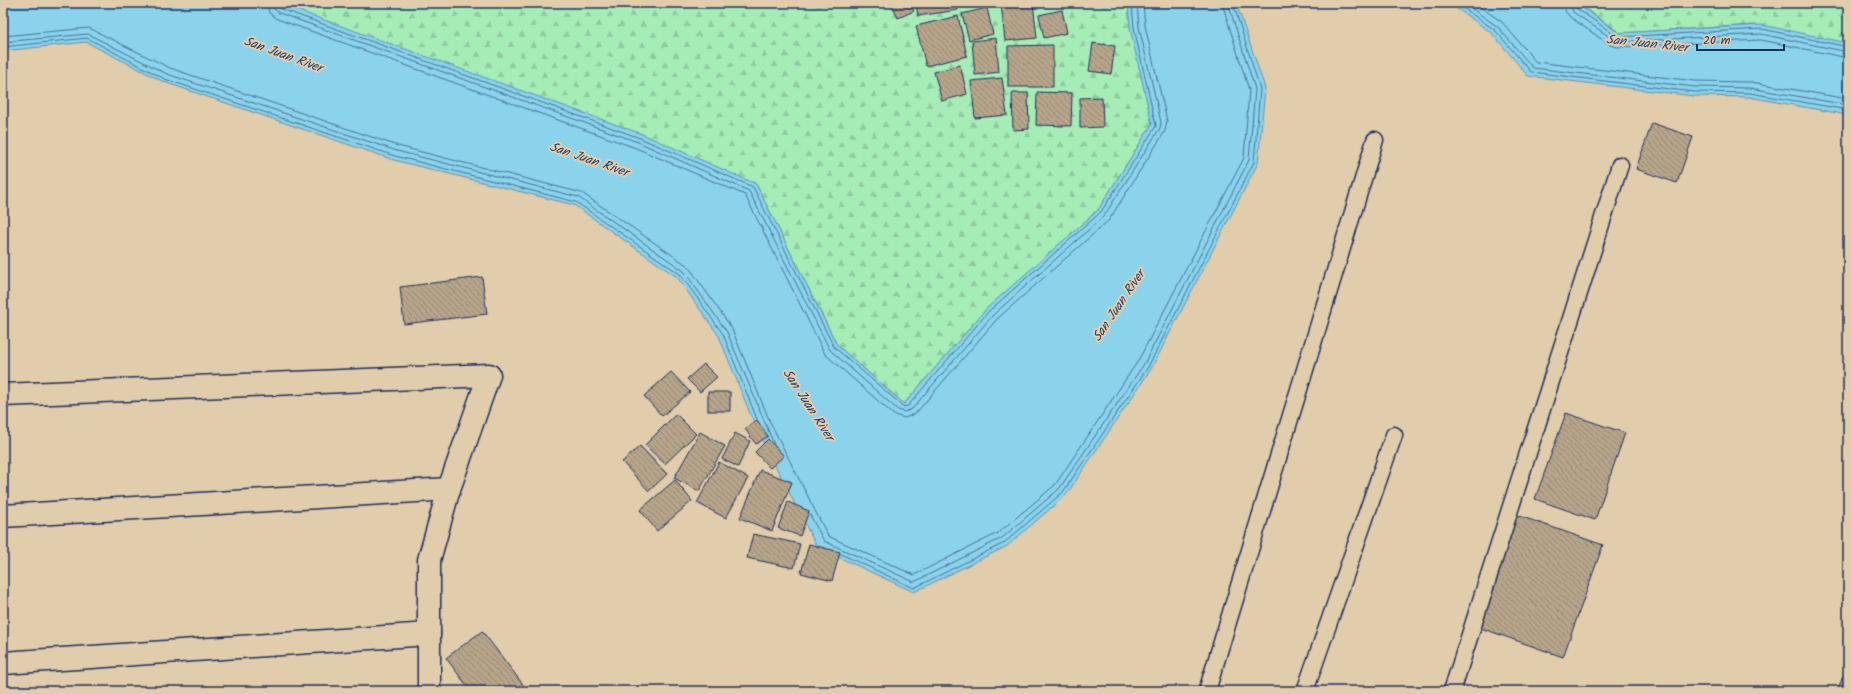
<svg xmlns="http://www.w3.org/2000/svg" width="1851" height="694" viewBox="0 0 1851 694" font-family="Kalam,sans-serif">
  <defs>
    <pattern id="forest-firs" width="22" height="20" patternUnits="userSpaceOnUse"><rect width="22" height="20" fill="#a6ecb7"/><path d="M5 1l3.5 6h-7zM16 11l3.5 6h-7z" fill="#8ecba0"/></pattern>
    <pattern id="building-back-hatch" width="6" height="6" patternUnits="userSpaceOnUse"><rect width="6" height="6" fill="#b7a58a"/><path d="M-1 5l2 2M0 0l6 6M5-1l2 2" fill="none" stroke="#948774"/></pattern>
  </defs>
  <rect width="100%" height="100%" fill="#e1ccab"/>
  <filter id="ink" filterUnits="userSpaceOnUse"><feTurbulence type="fractalNoise" baseFrequency=".025" numOctaves="2"/><feDisplacementMap in="SourceGraphic" scale="8" xChannelSelector="R" yChannelSelector="G"/><feConvolveMatrix kernelMatrix="1 2 1 2 8 2 1 2 1" color-interpolation-filters="sRGB"/></filter>
  <g filter="url(#ink)">
    <!-- forest -->
    <g fill="url(#forest-firs)" stroke="#608e8a">
      <polygon points="289,3 1128,3 1130,23 1152,124 1098,210 983,313 904,404 837,345 756,184 286,8"/>
      <polygon points="1577,3 1848,3 1848,44 1754,25 1620,33"/>
    </g>
    <!-- water -->
    <g fill="#8ad3eb" stroke="#5e91b3">
      <polygon points="3,3 277,3 642,134 756,184 837,345 904,404 987,308 1098,210 1152,124 1130,28 1128,3 1236,3 1265,88 1258,163 1151,369 1066,495 1007,546 914,592 817,547 756,428 719,336 677,277 574,205 394,160 164,82 86,42 3,51"/>
      <polygon points="1449,3 1576,3 1619,33 1762,25 1848,43 1848,115 1749,97 1694,96 1528,76 1492,33"/>
    </g>
    <g fill="none" stroke-linecap="round" stroke-linejoin="round">
      <!-- shore -->
      <g stroke="#477196" stroke-width="1">
        <polyline points="267,3 269,13 277,19 636,148 745,195 825,354 894,415 905,418 916,413 997,319 1109,220 1165,131 1167,121 1145,26 1143,3"/>
        <polyline points="273,3 274,9 279,13 638,142 749,191 830,350 898,410 905,412 912,409 993,315 1104,216 1160,128 1161,122 1139,27 1137,3"/>
        <polyline points="278,3 281,9 640,138 753,187 834,347 904,407 908,406 989,311 1101,212 1156,126 1134,28 1132,3"/>
        <polyline points="1456,3 1495,30 1531,72 1694,92 1750,93 1848,110"/>
        <polyline points="1464,3 1498,27 1533,68 1695,87 1750,88 1848,105"/>
        <polyline points="1475,3 1502,22 1536,62 1695,81 1751,82 1848,99"/>
        <polyline points="1564,3 1565,11 1570,17 1610,45 1617,47 1761,40 1848,58"/>
        <polyline points="1570,3 1573,12 1617,42 1761,34 1848,52"/>
        <polyline points="1575,3 1576,8 1618,37 1762,29 1848,47"/>
        <polyline points="3,36 89,28 170,68 398,146 582,193 688,266 731,327 770,422 828,536 914,575 998,533 1055,485 1138,361 1244,158 1249,90 1222,3"/>
        <polyline points="3,42 88,34 167,74 397,151 578,197 684,271 727,332 774,444"/>
        <polyline points="3,47 87,38 165,79 395,156 576,202 680,274 723,334 757,419"/>
        <polyline points="809,513 824,541 914,582 1002,538 1059,489 1144,364 1249,160 1255,89 1228,3"/>
        <polyline points="841,554 914,588 1004,543 1063,492 1148,367 1254,162 1260,89 1233,3"/>
      </g>
    </g>
    <!-- building -->
    <g fill="url(#building-back-hatch)" stroke="#1b2f5e">
      <polygon points="891,3 910,3 914,11 898,18"/>
      <polygon points="916,3 957,3 958,10 918,16"/>
      <polygon points="1001,3 1033,3 1037,38 1005,41"/>
      <polygon points="987,8 993,34 969,40 962,14"/>
      <polygon points="1062,10 1067,33 1044,38 1039,15"/>
      <polygon points="958,16 967,56 926,66 916,26"/>
      <polygon points="996,38 999,72 975,75 972,41"/>
      <polygon points="1093,43 1115,46 1111,74 1089,71"/>
      <polygon points="1053,45 1053,87 1008,87 1008,46"/>
      <polygon points="960,65 967,94 942,101 934,72"/>
      <polygon points="1002,78 1007,115 975,118 971,81"/>
      <polygon points="1037,92 1072,93 1071,126 1036,125"/>
      <polygon points="1012,93 1028,93 1029,129 1013,130"/>
      <polygon points="1102,97 1103,127 1080,128 1080,98"/>
      <polygon points="1652,123 1693,137 1677,183 1636,169"/>
      <polygon points="482,277 487,314 404,324 400,287"/>
      <polygon points="704,364 717,377 700,392 687,379"/>
      <polygon points="671,372 690,392 662,416 644,396"/>
      <rect x="708" y="392" width="22" height="19"/>
      <polygon points="1566,413 1625,433 1595,520 1535,499"/>
      <polygon points="676,414 696,434 665,464 645,445"/>
      <polygon points="757,420 768,436 756,444 745,429"/>
      <polygon points="700,432 725,446 699,491 674,478"/>
      <polygon points="735,433 750,441 738,467 722,459"/>
      <polygon points="768,439 784,456 770,468 755,452"/>
      <polygon points="640,446 667,474 649,491 622,462"/>
      <polygon points="719,462 748,478 726,518 697,503"/>
      <polygon points="760,470 792,482 772,531 740,518"/>
      <polygon points="675,480 692,501 657,531 640,510"/>
      <polygon points="788,502 809,511 800,536 778,528"/>
      <polygon points="1517,515 1603,545 1563,657 1478,627"/>
      <polygon points="753,534 800,544 794,568 747,558"/>
      <polygon points="809,544 840,552 832,581 801,573"/>
      <polygon points="482,631 528,691 471,691 446,658"/>
      <polygon points="1848,664 1848,691 1837,691"/>
    </g>
    <g fill="none" stroke-linecap="round" stroke-linejoin="round">
      <!-- service casing -->
      <g stroke="#1b2f5e" stroke-width="19">
        <g id="service">
          <polyline points="1207,691 1375,140"/>
          <polyline points="1305,691 1394,435"/>
          <polyline points="1452,691 1620,165"/>
        </g>
      </g>
      <!-- minor casing -->
      <g stroke="#1b2f5e" stroke-width="25">
        <g id="minor">
          <polyline points="3,395 489,375 449,489 429,560 429,691"/>
          <polyline points="3,516 449,489"/>
          <polyline points="3,663 429,634"/>
        </g>
      </g>
      <!-- service -->
      <use href="#service" stroke="#e1ccab" stroke-width="16"/>
      <!-- minor -->
      <use href="#minor" stroke="#e1ccab" stroke-width="22"/>
    </g>
  </g>
  <g text-anchor="middle" dominant-baseline="central" stroke-width="4" stroke-linejoin="round" paint-order="stroke">
    <!-- water labels -->
    <g font-size="13" font-style="italic" fill="#263f6c" stroke="#e1ccab">
      <text transform="translate(1647 44) rotate(6)">San Juan River</text>
      <text transform="translate(283 55) rotate(20)">San Juan River</text>
      <text transform="translate(589 160) rotate(19)">San Juan River</text>
      <text transform="translate(1119 306) rotate(-56)">San Juan River</text>
      <text transform="translate(808 405) rotate(57)">San Juan River</text>
    </g>
  </g>
  <!-- margin -->
  <rect width="1851" height="694" fill="none" stroke="#e1ccab" stroke-width="16"/>
  <rect x="8" y="8" width="1835" height="678" fill="none" stroke="#1b2f5e" stroke-width="1.5" filter="url(#ink)"/>
  <!-- scale -->
  <path d="M1697 44v6h87v-6" fill="none" stroke="#1b2f5e" stroke-width="2"/>
  <text x="1703" y="44" font-size="12" fill="#1b2f5e" stroke="#e1ccab" stroke-width="3" paint-order="stroke">20 m</text>
</svg>
